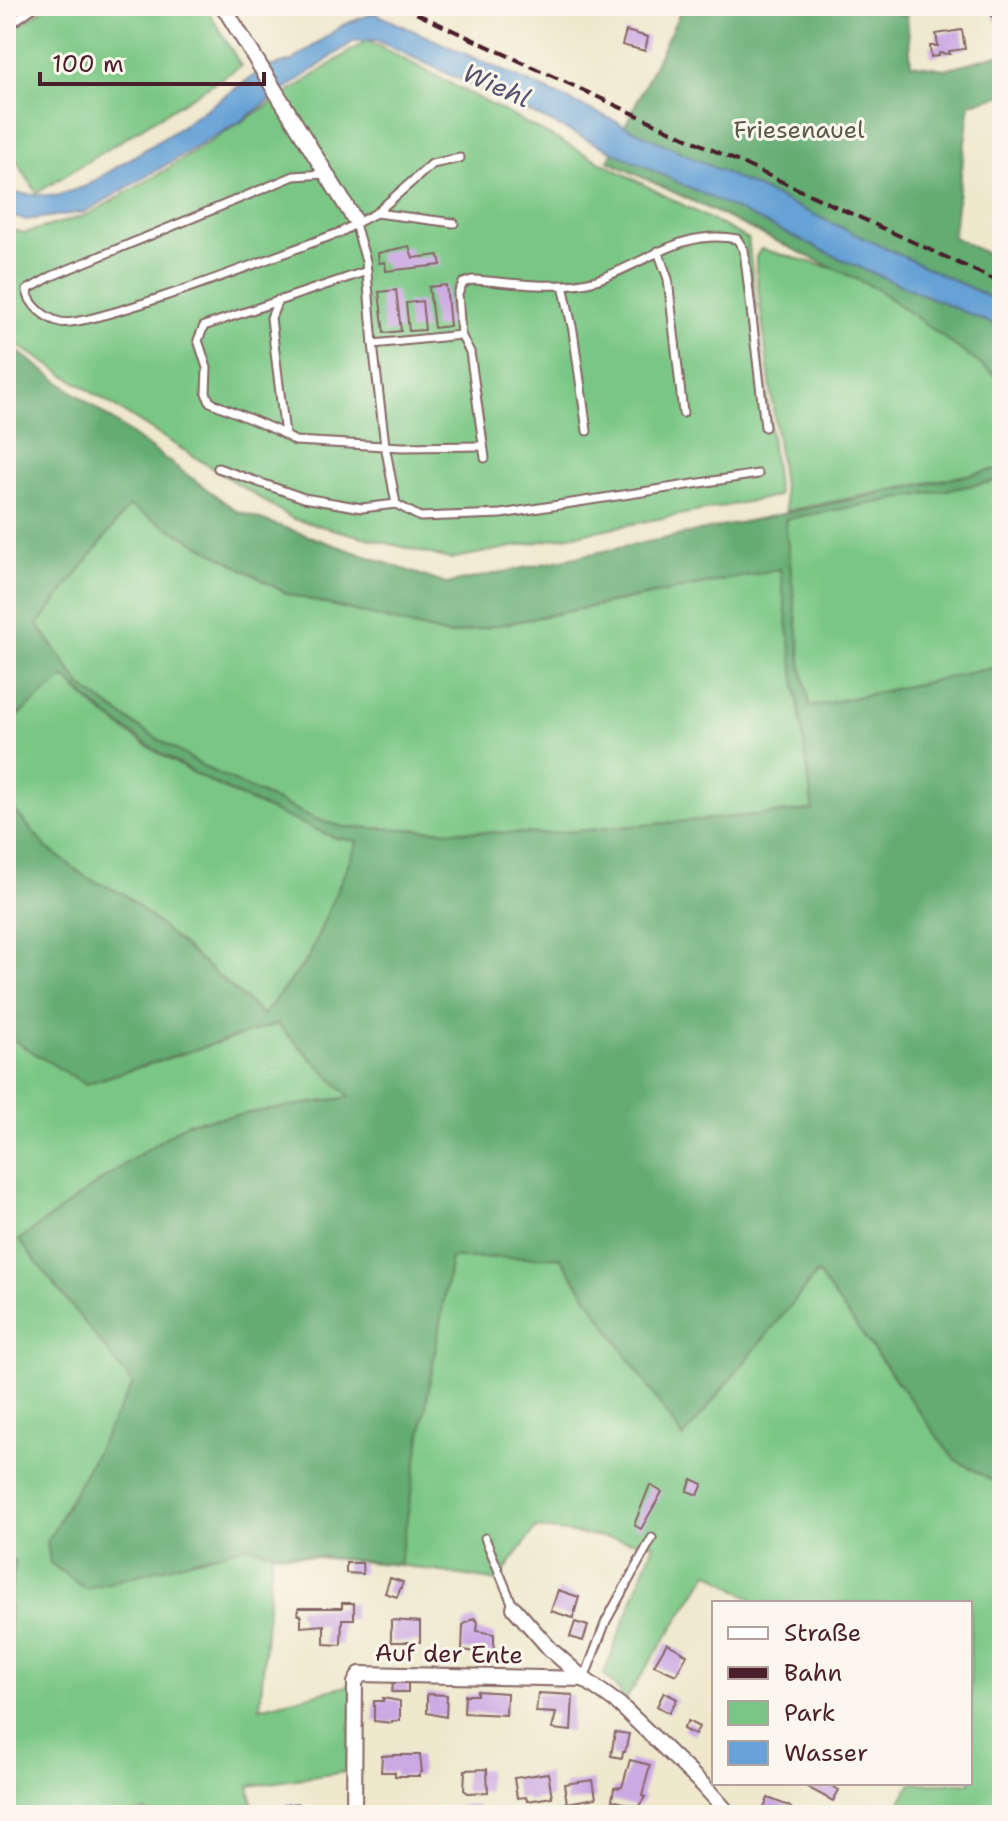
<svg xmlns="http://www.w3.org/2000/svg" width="1008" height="1821" viewBox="0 0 1008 1821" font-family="'Shantell Sans',sans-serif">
  <rect width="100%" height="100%" fill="#fbf7ec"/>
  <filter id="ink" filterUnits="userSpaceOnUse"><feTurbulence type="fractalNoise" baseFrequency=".0125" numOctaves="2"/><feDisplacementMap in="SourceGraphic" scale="16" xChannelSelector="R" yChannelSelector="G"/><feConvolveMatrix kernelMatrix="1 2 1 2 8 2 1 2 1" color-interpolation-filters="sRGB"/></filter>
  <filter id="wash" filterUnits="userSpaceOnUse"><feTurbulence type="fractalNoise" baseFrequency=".006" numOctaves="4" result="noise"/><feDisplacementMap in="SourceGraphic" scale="32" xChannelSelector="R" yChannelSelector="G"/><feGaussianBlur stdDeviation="1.8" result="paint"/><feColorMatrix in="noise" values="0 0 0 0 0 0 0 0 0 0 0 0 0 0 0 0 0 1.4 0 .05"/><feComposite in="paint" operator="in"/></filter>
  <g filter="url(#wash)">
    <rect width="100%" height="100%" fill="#efe8cd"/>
    <!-- green -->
    <g fill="#7ac785" stroke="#627358" stroke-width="2" fill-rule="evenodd">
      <polygon points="48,6 205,6 241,66 37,193 6,145 6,34"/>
      <polygon points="367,40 748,239 778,496 450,559 293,519 6,338 6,229 25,233 87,215 154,177 291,91"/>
      <polygon points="761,249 839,270 869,283 1002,380 1002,468 786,511 756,270 756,257"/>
      <polygon points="1002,480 1002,666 809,707 801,668 785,519"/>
      <polygon points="129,506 288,594 449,635 781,569 813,810 542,834 343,827 318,820 208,769 137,726 82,687 37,624"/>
      <path d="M64 677C137 755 239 798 336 838L358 841 308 959 263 1015 124 894 87 878 47 848 6 801V725Z"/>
      <path d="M277 1024 351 1097 187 1123 426 1401 451 1258 560 1257 683 1437 817 1272 954 1459 1002 1486V1815H892L911 1783H970V1603H758L709 1572 626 1699 604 1674 654 1544 536 1528 497 1581 399 1565 272 1553 260 1708 354 1684 352 1771 249 1786 255 1815H148L146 1811 128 1815H6L10 1595 15 1562 6 1554V1036L86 1084ZM133 1384 421 1436 420 1443 131 1388Z"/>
    </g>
    <!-- forest -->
    <g fill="#63ac72" stroke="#56664e" stroke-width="2" fill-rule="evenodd">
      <polygon points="683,6 862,6 907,16 911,64 945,69 1002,54 1002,96 970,103 953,237 1002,261 1002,380 877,289 608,161"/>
      <path d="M6 343 237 511 446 584 1002 468V480L785 519 802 668 810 707 1002 666V1486L954 1459 817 1273 683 1438 560 1257 451 1258 399 1565 272 1552 247 1546 85 1589 50 1563 47 1542 133 1384 19 1240 116 1170 187 1123 350 1097 277 1024 85 1084 6 1036V801L47 848 87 878 124 894 263 1015 308 959 358 841 336 838C239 798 139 754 65 677L6 725ZM129 506 288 594 449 635 780 569 813 810 542 834 343 827 318 820 208 769 137 726 82 687 38 625Z"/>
      <polygon points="6,1555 15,1562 10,1595 9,1771 6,1779"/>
    </g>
    <!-- water -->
    <polygon fill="#66a2d6" stroke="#586080" stroke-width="2" points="374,13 602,115 1002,303 1002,328 854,265 376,40 354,41 241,121 85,212 26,220 6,216 6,193 56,196 86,186 170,134 265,68 292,61 343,25"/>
    <g id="blocks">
      <!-- building -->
      <g fill="#cca9e3">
        <polygon points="1002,7 1002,28 992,16"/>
        <polygon points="962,30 965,49 949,51 950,54 939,53 939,56 931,57 930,46 938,46 936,34"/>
        <polygon points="626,31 648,37 645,51 622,45"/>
        <polygon points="409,246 413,258 439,255 441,265 386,271 385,262 379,263 378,253"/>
        <polygon points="446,285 450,326 434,328 429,287"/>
        <polygon points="396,290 401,331 384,333 379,292"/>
        <polygon points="422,301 425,330 409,331 406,303"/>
        <polygon points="692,1479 703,1484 698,1495 687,1491"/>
        <polygon points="650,1485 662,1492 641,1529 634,1525"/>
        <polygon points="346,1563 362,1563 363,1574 346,1573"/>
        <polygon points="390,1578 403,1582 397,1597 385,1593"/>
        <polygon points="558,1590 579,1597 573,1618 551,1611"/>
        <polygon points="342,1603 354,1603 354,1619 342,1619 341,1645 324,1644 324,1625 301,1627 301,1615 298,1615 298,1608 342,1608"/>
        <polygon points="474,1618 478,1622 477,1631 494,1634 494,1654 462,1650 463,1625"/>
        <polygon points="391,1620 420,1622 420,1642 391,1642"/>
        <polygon points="575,1622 588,1626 583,1641 570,1637"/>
        <polygon points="667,1643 687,1655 676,1675 654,1665"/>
        <polygon points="393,1683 408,1683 408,1692 392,1692"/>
        <polygon points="477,1691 507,1693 506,1715 464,1713 465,1695 477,1695"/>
        <polygon points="664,1692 677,1699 669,1713 657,1706"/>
        <polygon points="538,1693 573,1695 571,1731 552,1729 556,1713 536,1712"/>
        <polygon points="427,1694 447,1695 446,1717 427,1713"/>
        <polygon points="383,1698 400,1701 400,1721 392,1721 392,1723 374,1721 374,1701 383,1701"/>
        <polygon points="688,1721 699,1727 695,1735 683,1729"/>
        <polygon points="615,1732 629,1734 625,1752 623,1752 622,1758 611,1756"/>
        <polygon points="395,1755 420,1755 422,1772 420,1772 420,1776 395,1776 395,1772 381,1772 382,1756"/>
        <polygon points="630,1760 650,1765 642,1796 645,1797 638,1807 612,1800 614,1788 622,1787"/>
        <polygon points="487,1769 488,1792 468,1793 464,1790 465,1770"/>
        <polygon points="548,1773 552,1797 527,1801 526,1797 517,1798 514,1778"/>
        <polygon points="593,1780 596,1798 567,1803 564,1784"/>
        <polygon points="809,1783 827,1783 839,1790 833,1801 807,1787"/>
        <polygon points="768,1798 789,1806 793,1810 791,1815 762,1813"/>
        <polygon points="298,1803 300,1813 286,1815 284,1805"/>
        <polygon points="460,1805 478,1806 477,1815 461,1815"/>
      </g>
    </g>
  </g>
  <g filter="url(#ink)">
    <use href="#blocks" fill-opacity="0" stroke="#846564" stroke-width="2"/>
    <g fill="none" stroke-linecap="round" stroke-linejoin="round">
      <!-- lane casing -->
      <g stroke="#846564" stroke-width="11">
        <g id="lane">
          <polyline points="9,25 36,6"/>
          <path d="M460 158 432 164 376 213 355 224 366 261 373 344 461 335 458 294 463 283 472 280C512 282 557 291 596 280 646 264 681 228 737 239L744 250 765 427"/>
          <path d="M325 174 294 176 52 276 27 290C29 305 45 318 60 322 88 330 299 247 341 232L355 224 354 220"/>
          <polyline points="376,213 454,223"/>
          <polyline points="658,251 668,279 683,413"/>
          <polyline points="367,271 204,326 198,340 207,368 206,393 210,402 276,430 295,441 402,447 483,446"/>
          <polyline points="563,285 573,331 587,431"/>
          <polyline points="278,300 271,318 285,435"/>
          <polyline points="461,335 470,352 485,458"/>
          <polyline points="373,344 385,445 396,504 420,517 501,514 758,474"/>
          <polyline points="218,468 304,498 362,508 396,504"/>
          <polyline points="485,1538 514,1608"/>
          <polyline points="584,1679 606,1621 652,1538"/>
        </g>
      </g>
      <!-- street casing -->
      <g stroke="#846564" stroke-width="18">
        <g id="street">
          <polyline points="223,6 353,217"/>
          <polyline points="514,1608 550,1649 584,1679 620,1705 704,1786 730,1815"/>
          <polyline points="354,1815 355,1683 360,1674 584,1679"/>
        </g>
      </g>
      <!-- lane -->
      <use href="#lane" stroke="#fff" stroke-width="7"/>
      <!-- street -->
      <use href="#street" stroke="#fff" stroke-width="14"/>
      <!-- rail -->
      <polyline stroke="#4a1f2b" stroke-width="4" stroke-dasharray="12 6" stroke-linecap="butt" points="400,6 1002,283"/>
    </g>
  </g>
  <g text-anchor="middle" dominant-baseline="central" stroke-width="6" stroke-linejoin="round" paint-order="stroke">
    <!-- park labels -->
    <g font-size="24" fill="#5b5a4a" stroke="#fbf7ec">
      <text x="799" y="130">Friesenauel</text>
    </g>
    <!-- street labels -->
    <g font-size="24" fill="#4a1f2b" stroke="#fbf7ec">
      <text transform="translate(449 1654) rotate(1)">Auf der Ente</text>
    </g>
    <!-- water labels -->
    <g font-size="26" font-style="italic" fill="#55536f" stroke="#fbf7ec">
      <text transform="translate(497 85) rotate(24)">Wiehl</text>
    </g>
  </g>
  <!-- margin -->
  <rect width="1008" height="1821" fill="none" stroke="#fbf7ec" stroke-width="32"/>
  <!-- legend -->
  <rect x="712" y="1601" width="260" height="184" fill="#fbf7ec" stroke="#b4a19f" stroke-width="2"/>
  <rect x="728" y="1627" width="40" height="12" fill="#ffffff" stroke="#b4a19f" stroke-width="2"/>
  <text x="784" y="1641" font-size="24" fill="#4a1f2b">Straße</text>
  <rect x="728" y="1667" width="40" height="12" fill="#4a1f2b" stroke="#b4a19f" stroke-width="2"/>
  <text x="784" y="1681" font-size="24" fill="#4a1f2b">Bahn</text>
  <rect x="728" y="1701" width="40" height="24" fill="#7ac785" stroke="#b4a19f" stroke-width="2"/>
  <text x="784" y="1721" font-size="24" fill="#4a1f2b">Park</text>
  <rect x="728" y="1741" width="40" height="24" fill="#66a2d6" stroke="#b4a19f" stroke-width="2"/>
  <text x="784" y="1761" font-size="24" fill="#4a1f2b">Wasser</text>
  <!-- scale -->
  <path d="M40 72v12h224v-12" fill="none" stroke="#4a1f2b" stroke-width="4"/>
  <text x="52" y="72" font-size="24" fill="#4a1f2b" stroke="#fbf7ec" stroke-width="6" paint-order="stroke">100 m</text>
</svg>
